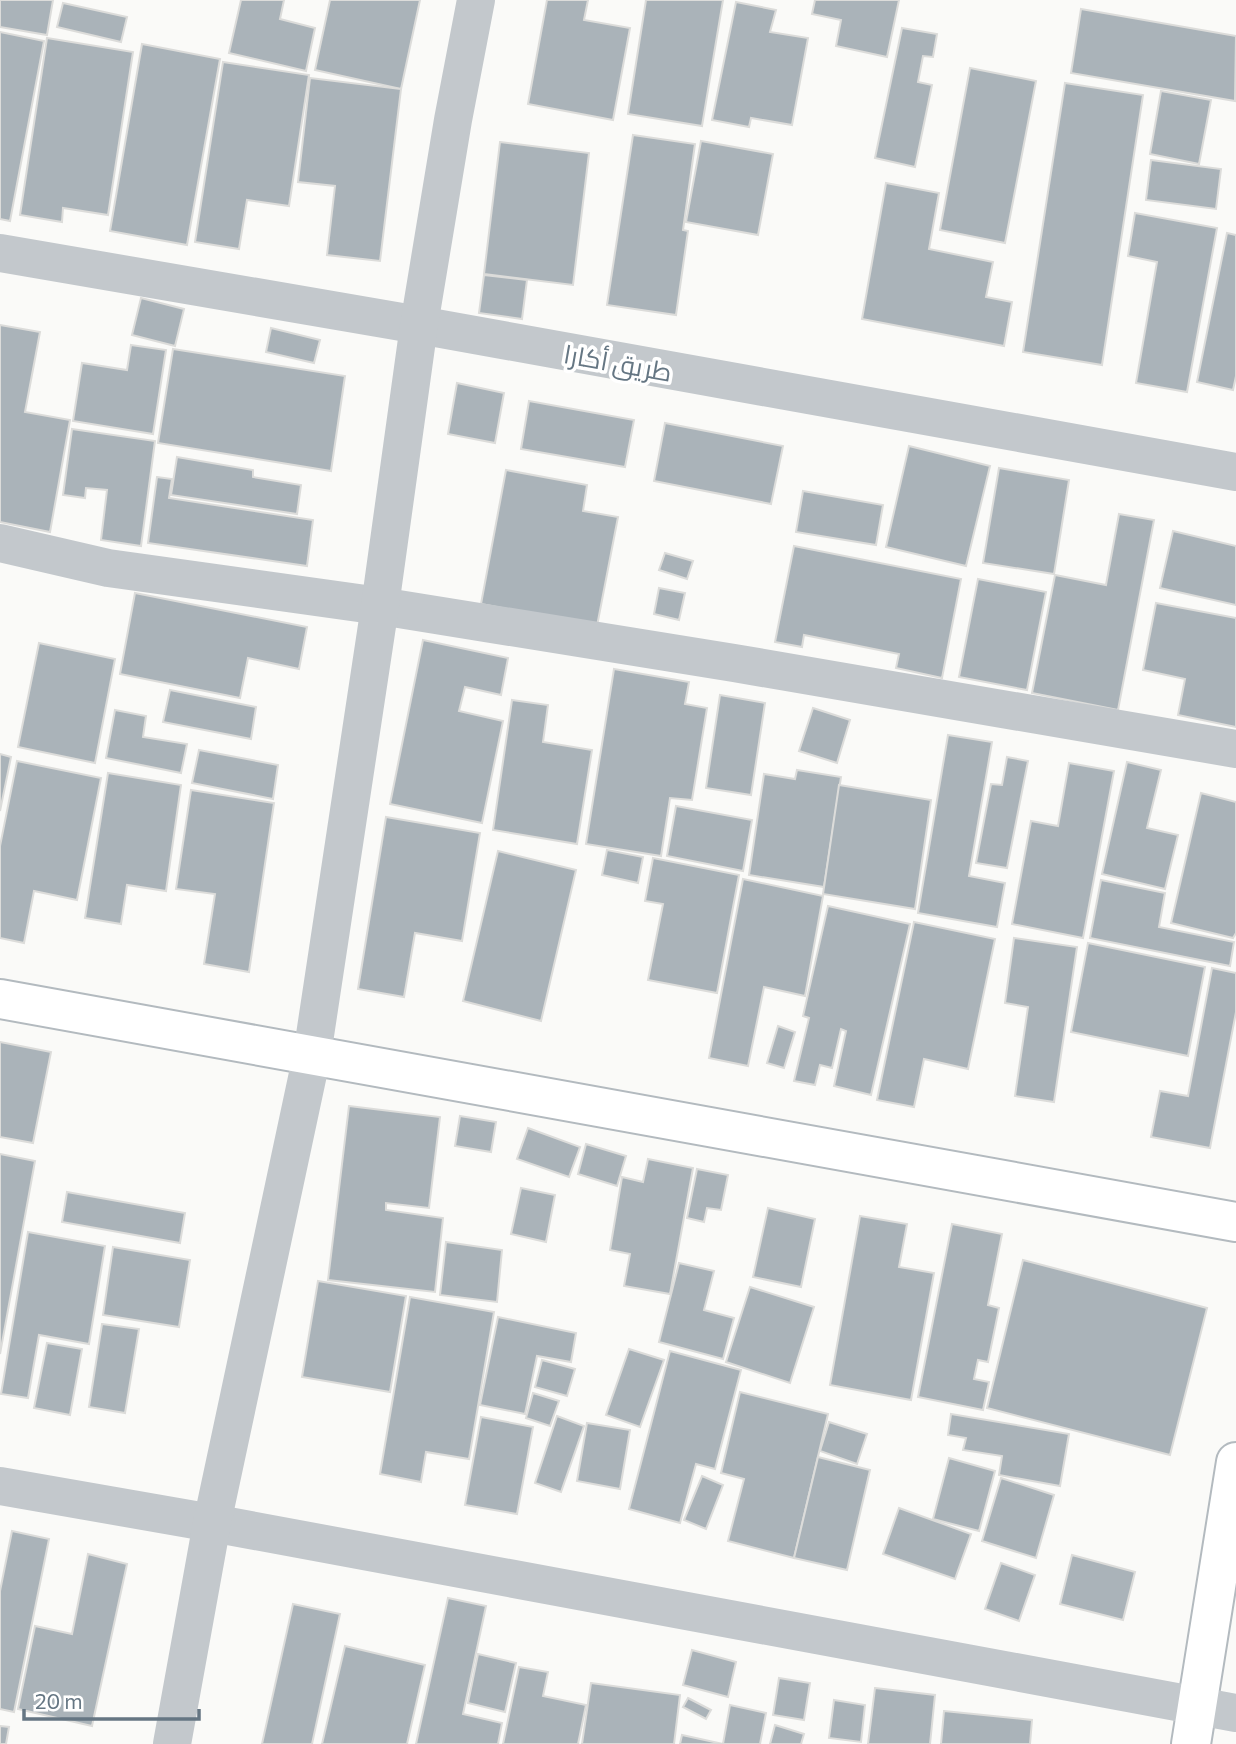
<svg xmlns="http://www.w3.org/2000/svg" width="1236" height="1744" viewBox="0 0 1236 1744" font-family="Commissioner,Cairo,sans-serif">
  <rect width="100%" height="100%" fill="#fafaf8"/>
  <!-- building -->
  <g fill="#aab3b9" stroke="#dcdcda" stroke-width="2">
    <polygon points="0,0 53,0 47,35 0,27"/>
    <polygon points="241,0 284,0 280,19 315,28 306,71 229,53"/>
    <polygon points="330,0 420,0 401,89 315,70"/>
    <polygon points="547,0 588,0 584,20 630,28 613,120 528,104"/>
    <polygon points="646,0 723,0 702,126 628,114"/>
    <polygon points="815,0 899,0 887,57 836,46 841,20 812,14"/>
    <polygon points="736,2 776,10 770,32 808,38 792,125 751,118 749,127 712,120"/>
    <polygon points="63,3 127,17 121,42 57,27"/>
    <polygon points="1081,9 1236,36 1235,101 1071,73"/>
    <polygon points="902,28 937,34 933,57 923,56 918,82 932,85 915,167 875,158"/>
    <polygon points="0,32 44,41 10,221 0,219"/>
    <polygon points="47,38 133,52 108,215 63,208 62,222 20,215"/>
    <polygon points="142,44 220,59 187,245 110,231"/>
    <polygon points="223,62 309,75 289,206 247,200 239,249 195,242"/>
    <polygon points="970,68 1036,81 1005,243 940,230"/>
    <polygon points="310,78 401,89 380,261 327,255 335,186 298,182"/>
    <polygon points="1065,83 1143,95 1102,365 1023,352"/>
    <polygon points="1161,91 1211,100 1199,164 1150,154"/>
    <polygon points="633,135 695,144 683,230 688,231 676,315 607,305"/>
    <polygon points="701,141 773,154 758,235 686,222"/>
    <polygon points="500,142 589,153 573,285 484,274"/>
    <polygon points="1151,160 1221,169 1216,209 1146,200"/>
    <polygon points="886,183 939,193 929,249 993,262 986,297 1012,302 1004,346 862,319"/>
    <polygon points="1135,213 1217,228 1187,392 1136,383 1157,262 1128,256"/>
    <polygon points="1227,233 1236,235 1236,376 1233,390 1197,382"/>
    <polygon points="484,275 527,280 522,319 479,313"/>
    <polygon points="141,298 184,309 175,346 132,335"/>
    <polygon points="0,325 40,332 25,412 70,420 50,532 0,522"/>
    <polygon points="271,328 320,340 314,363 266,352"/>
    <polygon points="131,345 166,350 153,434 73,421 82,363 127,370"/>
    <polygon points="173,349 345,376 331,471 158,443"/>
    <polygon points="457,383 504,393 495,443 448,434"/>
    <polygon points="529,401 634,420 625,467 521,449"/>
    <polygon points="665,423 783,446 771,504 654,481"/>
    <polygon points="72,429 155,441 141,546 101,540 107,490 86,488 85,498 63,495"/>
    <polygon points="909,446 990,466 966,566 886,547"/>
    <polygon points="177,457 253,470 253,477 301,485 297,514 171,495"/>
    <polygon points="999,468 1069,480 1054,574 983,563"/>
    <polygon points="506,470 587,485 583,511 618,517 597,626 481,604"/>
    <polygon points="157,477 172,479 169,498 313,520 307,566 148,543"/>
    <polygon points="803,491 883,505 876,545 796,532"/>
    <polygon points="1119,514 1154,520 1118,710 1032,693 1055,575 1106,585"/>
    <polygon points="1173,531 1236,546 1236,605 1160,588"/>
    <polygon points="794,546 961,579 942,678 896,668 899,654 804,635 802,647 775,642"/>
    <polygon points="665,553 693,561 687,579 659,570"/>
    <polygon points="978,579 1046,592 1027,690 959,677"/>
    <polygon points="659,588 685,593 679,620 654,614"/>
    <polygon points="135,593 307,627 299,669 248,658 240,698 120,674"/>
    <polygon points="1156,603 1236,618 1236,727 1178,715 1185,679 1143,670"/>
    <polygon points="423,640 508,658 501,695 465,687 459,711 503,721 482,823 390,804"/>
    <polygon points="39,643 115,659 95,763 18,747"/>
    <polygon points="614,669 689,682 685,704 707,708 692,800 670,798 661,856 586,844"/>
    <polygon points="170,690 256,707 251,739 163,722"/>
    <polygon points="720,695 765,703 751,795 706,788"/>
    <polygon points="512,700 548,705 543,742 592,750 577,844 493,830"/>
    <polygon points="813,708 850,720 837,763 799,751"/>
    <polygon points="115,710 146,716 143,737 187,744 181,773 106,758"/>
    <polygon points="948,735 992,742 969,876 1005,883 997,927 918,913"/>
    <polygon points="199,750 278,765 273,799 192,783"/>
    <polygon points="0,754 11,757 0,811"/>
    <polygon points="1007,757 1028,761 1007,868 976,863 991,784 1002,785"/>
    <polygon points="17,761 101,778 77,900 34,891 24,943 0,938 0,846"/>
    <polygon points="1127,762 1161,770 1147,828 1178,835 1165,889 1102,874"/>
    <polygon points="1069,763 1114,771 1083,938 1012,924 1031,821 1058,826"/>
    <polygon points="797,770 841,777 824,887 749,875 764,774 795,779"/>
    <polygon points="108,773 181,785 166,891 127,885 121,924 85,918"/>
    <polygon points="839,785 931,800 915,909 823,894"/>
    <polygon points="191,790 274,803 249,972 204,964 215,894 176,889"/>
    <polygon points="1201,793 1236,802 1236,933 1233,938 1171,923"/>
    <polygon points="676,806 752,820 743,871 667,856"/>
    <polygon points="386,817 480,833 462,941 415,933 404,997 358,989"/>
    <polygon points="607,850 643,857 638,883 602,875"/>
    <polygon points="498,851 576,870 541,1021 463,1001"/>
    <polygon points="653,858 739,875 717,993 648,980 663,904 645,901"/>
    <polygon points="743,879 823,896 805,996 764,987 748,1066 709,1058"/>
    <polygon points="1101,880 1165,893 1159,927 1234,942 1230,966 1090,938"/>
    <polygon points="828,906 910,924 871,1095 834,1086 846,1031 841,1029 832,1068 820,1065 815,1085 794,1081 809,1018 803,1016"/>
    <polygon points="914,922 995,939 968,1069 924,1059 914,1107 877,1100"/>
    <polygon points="1014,938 1077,947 1054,1102 1015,1096 1028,1007 1005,1003"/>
    <polygon points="1088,943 1205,967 1188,1056 1071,1032"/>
    <polygon points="1212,968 1236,973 1236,1012 1210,1148 1151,1137 1160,1091 1188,1096"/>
    <polygon points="778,1026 795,1032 784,1068 767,1063"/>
    <polygon points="0,1042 51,1052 33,1143 0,1137"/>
    <polygon points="349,1106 440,1117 429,1208 386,1203 386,1210 443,1218 435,1292 328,1280"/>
    <polygon points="460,1116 496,1122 491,1152 455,1146"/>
    <polygon points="528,1128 580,1147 569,1177 517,1159"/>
    <polygon points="586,1144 626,1156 617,1186 578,1174"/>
    <polygon points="0,1154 35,1161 0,1354"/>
    <polygon points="648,1159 693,1168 670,1294 624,1286 630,1254 610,1250 622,1177 643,1182"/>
    <polygon points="697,1169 728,1175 721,1210 707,1208 704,1222 687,1218"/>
    <polygon points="521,1188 555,1195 546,1242 511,1234"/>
    <polygon points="67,1192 185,1213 180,1243 62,1222"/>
    <polygon points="768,1208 815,1219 801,1287 753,1277"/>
    <polygon points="860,1216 907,1224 899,1267 934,1273 911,1400 830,1385"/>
    <polygon points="952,1224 1002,1234 988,1305 999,1308 988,1362 978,1360 974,1379 989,1382 983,1410 918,1397"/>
    <polygon points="28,1232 105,1246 89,1344 39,1335 28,1398 1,1394"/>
    <polygon points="446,1242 502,1250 497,1302 440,1295"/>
    <polygon points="113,1247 190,1260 179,1327 103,1315"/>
    <polygon points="1023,1260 1207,1308 1170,1455 987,1408"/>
    <polygon points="679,1263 714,1271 704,1310 734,1318 723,1359 659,1342"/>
    <polygon points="318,1281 406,1296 390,1392 302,1377"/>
    <polygon points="750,1287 814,1307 790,1383 726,1362"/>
    <polygon points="410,1297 494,1312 469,1459 426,1452 421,1482 380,1474"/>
    <polygon points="498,1317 576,1333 571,1362 537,1356 525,1414 480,1405"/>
    <polygon points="102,1324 139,1329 125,1413 89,1407"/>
    <polygon points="47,1343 82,1349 70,1415 34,1408"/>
    <polygon points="629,1349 664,1360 640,1427 606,1415"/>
    <polygon points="670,1351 741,1370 715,1469 696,1464 680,1523 629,1509"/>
    <polygon points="542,1360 575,1369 567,1396 535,1387"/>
    <polygon points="740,1392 828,1414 794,1558 728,1541 744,1479 721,1473"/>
    <polygon points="533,1393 559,1401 550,1426 526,1418"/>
    <polygon points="951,1414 1069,1434 1060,1486 999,1475 1002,1456 963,1450 966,1438 948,1435"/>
    <polygon points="557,1416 584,1426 561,1492 535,1483"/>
    <polygon points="481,1417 533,1427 517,1514 465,1505"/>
    <polygon points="829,1422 867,1434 857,1464 820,1451"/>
    <polygon points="587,1423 630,1430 620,1489 577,1481"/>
    <polygon points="818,1457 870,1470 847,1570 794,1558"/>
    <polygon points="949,1458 995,1471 979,1531 933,1519"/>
    <polygon points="702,1476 723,1485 706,1529 684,1520"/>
    <polygon points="1001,1478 1054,1495 1036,1558 982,1541"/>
    <polygon points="899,1508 971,1534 955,1579 883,1554"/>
    <polygon points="12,1531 49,1539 14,1712 0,1709 0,1591"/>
    <polygon points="88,1554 127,1564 92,1726 18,1709 35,1626 72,1634"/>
    <polygon points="1072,1555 1135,1572 1123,1620 1060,1604"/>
    <polygon points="1001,1563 1035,1575 1019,1621 985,1609"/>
    <polygon points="448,1598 486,1606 463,1714 502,1723 498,1744 416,1744"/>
    <polygon points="293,1604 340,1614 312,1744 262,1744"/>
    <polygon points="345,1646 425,1665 407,1744 322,1744"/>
    <polygon points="692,1650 736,1662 728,1697 683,1685"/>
    <polygon points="478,1654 516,1663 505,1712 468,1703"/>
    <polygon points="519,1667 548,1672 543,1696 586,1705 578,1744 503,1744"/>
    <polygon points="779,1678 810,1683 804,1720 773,1715"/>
    <polygon points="591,1683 680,1695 674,1744 582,1744"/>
    <polygon points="875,1688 935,1695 930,1744 868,1744"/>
    <polygon points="688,1698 711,1710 706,1719 683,1707"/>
    <polygon points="834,1700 865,1705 861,1742 829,1738"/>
    <polygon points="730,1705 766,1713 760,1744 680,1744 682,1735 723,1744"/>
    <polygon points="944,1711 1032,1720 1030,1744 941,1744"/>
    <polygon points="775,1725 804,1734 801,1744 770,1744"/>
    <polygon points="0,1726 9,1727 6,1744 0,1744"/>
  </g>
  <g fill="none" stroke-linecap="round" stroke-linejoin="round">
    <!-- secondary casing -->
    <g stroke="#b3babf" stroke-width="42">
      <g id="secondary">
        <polyline points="0,999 1236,1222"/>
        <polyline points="1191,1744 1236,1462"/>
      </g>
    </g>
    <!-- street -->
    <g stroke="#c3c8cc" stroke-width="38">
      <polyline points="0,253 419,325 1236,472"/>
      <polyline points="0,543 108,568 380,606 734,663 1236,749"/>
      <polyline points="0,1486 212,1523 1236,1713"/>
      <polyline points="172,1744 212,1523 312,1055 380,606 419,325 453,120 476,0"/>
    </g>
    <!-- secondary -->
    <use href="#secondary" stroke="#fff" stroke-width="38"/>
  </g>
  <g text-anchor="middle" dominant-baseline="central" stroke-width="7" stroke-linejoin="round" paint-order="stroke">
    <!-- street labels -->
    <g font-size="26" fill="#657683" stroke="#fff">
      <text transform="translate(618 362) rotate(10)">طريق أكارا</text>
    </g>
  </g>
  <!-- scale -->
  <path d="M24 1709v10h175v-10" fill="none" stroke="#657683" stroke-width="3.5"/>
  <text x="35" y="1709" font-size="21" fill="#657683" stroke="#ffffff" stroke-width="5" paint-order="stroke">20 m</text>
</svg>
